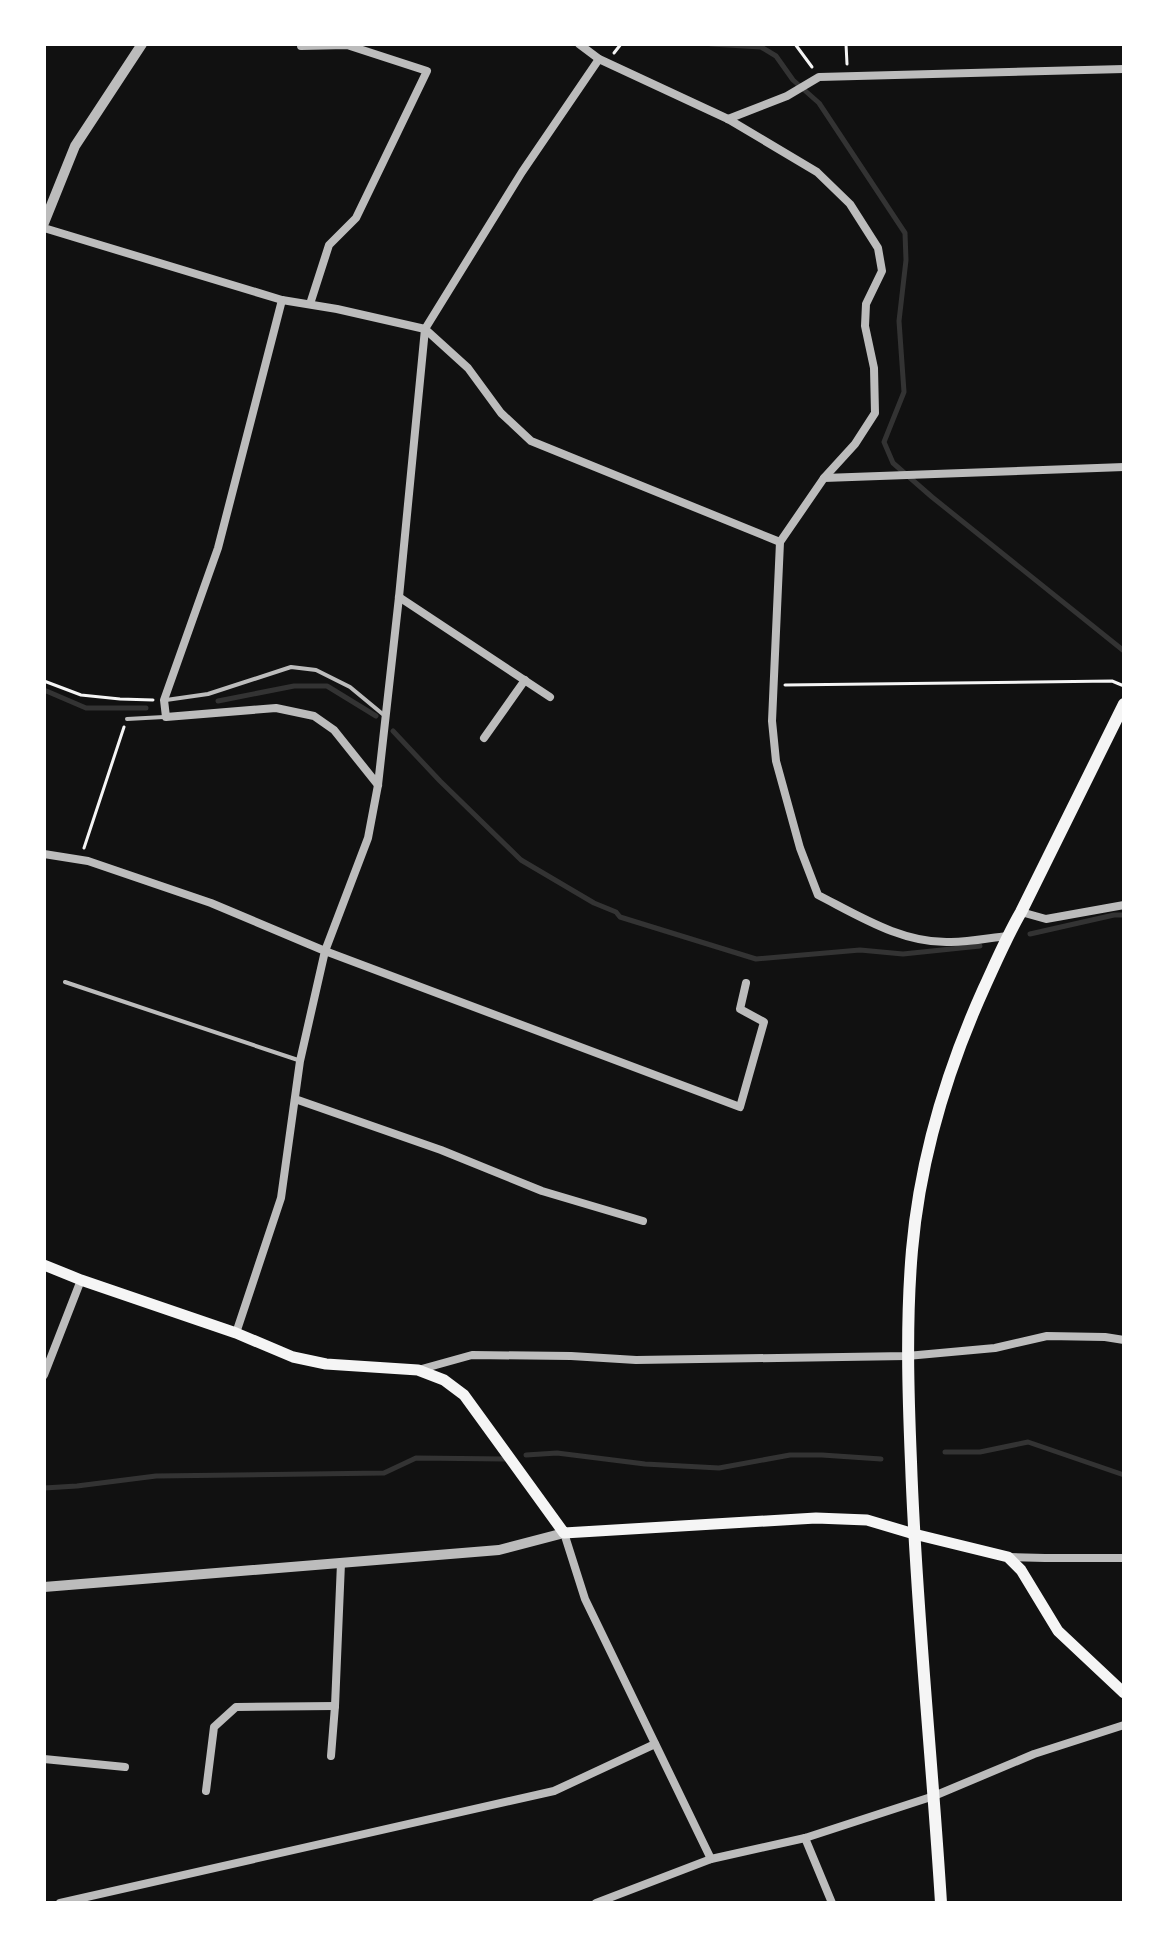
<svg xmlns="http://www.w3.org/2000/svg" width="1168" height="1947" viewBox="0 0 1168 1947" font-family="Ubuntu,sans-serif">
  <rect width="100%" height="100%" fill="#111"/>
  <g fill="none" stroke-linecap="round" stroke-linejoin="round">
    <!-- stream -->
    <g stroke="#333" stroke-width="5">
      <polyline points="711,44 761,47 776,56 793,80 819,103 905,233 906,260 899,321 904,392 884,442 893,463 932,497 1124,651"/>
      <polyline points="44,690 86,708 146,708"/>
      <polyline points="218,701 294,686 327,686 376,716"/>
      <polyline points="393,731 440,781 521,860 594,903 616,912 620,917 756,959 860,950 903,954 980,946"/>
      <polyline points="1030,934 1114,915 1124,915"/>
      <polyline points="945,1452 980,1452 1028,1442 1124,1475"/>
      <polyline points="526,1455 557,1453 645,1464 719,1468 790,1455 822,1455 881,1459"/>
      <polyline points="44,1488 77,1486 156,1476 384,1473 416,1458 505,1459"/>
    </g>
    <!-- path -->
    <g stroke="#f5f5f5" stroke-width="3">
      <polyline points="795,44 812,67"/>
      <polyline points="846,44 847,64"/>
      <polyline points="614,53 621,44"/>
      <polyline points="44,681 81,695 120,699 153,700"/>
      <polyline points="785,685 1112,681 1124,686"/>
      <polyline points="84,848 124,727"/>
    </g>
    <!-- service -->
    <g stroke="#bcbcbc" stroke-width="4">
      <polyline points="166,700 208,694 291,667 316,670 350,687 385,716"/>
      <polyline points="127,719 164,717"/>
      <polyline points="65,982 298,1060"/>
    </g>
    <!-- minor -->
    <g stroke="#bcbcbc" stroke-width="8">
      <polyline points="579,44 599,59 728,119 817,172 850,204 878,248 882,271 866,304 865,326 874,368 875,413 855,444 824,478"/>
      <polyline points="301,46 347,45 427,71 356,218 329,245 310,304"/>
      <polyline points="728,119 787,96 819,77 1124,69"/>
      <polyline points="44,228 282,300 337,309 425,329 468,368 501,413 531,441 780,542"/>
      <polyline points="282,300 218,548 164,700 166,717 276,708 314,716 334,730 378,785"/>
      <polyline points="399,597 550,697"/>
      <polyline points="484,738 525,680"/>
      <polyline points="44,854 88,861 211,903 325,951 740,1107 764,1022 740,1009 746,983"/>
      <polyline points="1021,912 1046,919 1124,905"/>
      <path d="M1007 936C989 938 970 942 951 942 903 944 859 916 818 895L800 848 776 761 772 721 780 542 824 478 1124 467"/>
      <polyline points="295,1099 441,1150 542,1191 643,1221"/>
      <polyline points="236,1333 281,1198 300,1061 325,951 368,838 378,785 399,597 425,329 522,172 599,59"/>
      <polyline points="418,1370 472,1355 571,1356 636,1360 907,1356 995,1348 1047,1336 1105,1337 1124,1340"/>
      <polyline points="44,1375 81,1280"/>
      <polyline points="564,1533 585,1599 711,1859"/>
      <polyline points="1008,1557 1045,1558 1124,1558"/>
      <polyline points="331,1756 335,1706 341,1563"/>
      <polyline points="44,1759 125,1767"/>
      <polyline points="206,1791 214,1727 236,1707 335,1706"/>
      <polyline points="805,1838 832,1903"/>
      <polyline points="60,1903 554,1791 655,1744"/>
      <polyline points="596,1903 711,1859 805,1838 934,1796 1034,1754 1124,1725"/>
    </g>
    <!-- tertiary -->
    <g stroke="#bcbcbc" stroke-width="10">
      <polyline points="44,223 75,146 142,44"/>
      <polyline points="44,1587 499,1550 564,1533"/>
    </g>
    <!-- secondary -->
    <polyline stroke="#f5f5f5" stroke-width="11" points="44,1265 81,1280 236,1333 293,1357 326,1364 418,1370 444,1380 464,1395 564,1533 816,1518 867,1520 914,1534 1008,1557 1021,1570 1058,1631 1124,1693"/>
    <!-- primary -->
    <path stroke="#f5f5f5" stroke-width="12" d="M941 1903C932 1756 916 1609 911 1462 908 1391 906 1320 912 1250 920 1159 947 1070 984 988 996 962 1007 936 1021 912L1124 704"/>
  </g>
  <!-- border -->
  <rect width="1168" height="1947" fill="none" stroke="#ffffff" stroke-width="92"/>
</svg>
